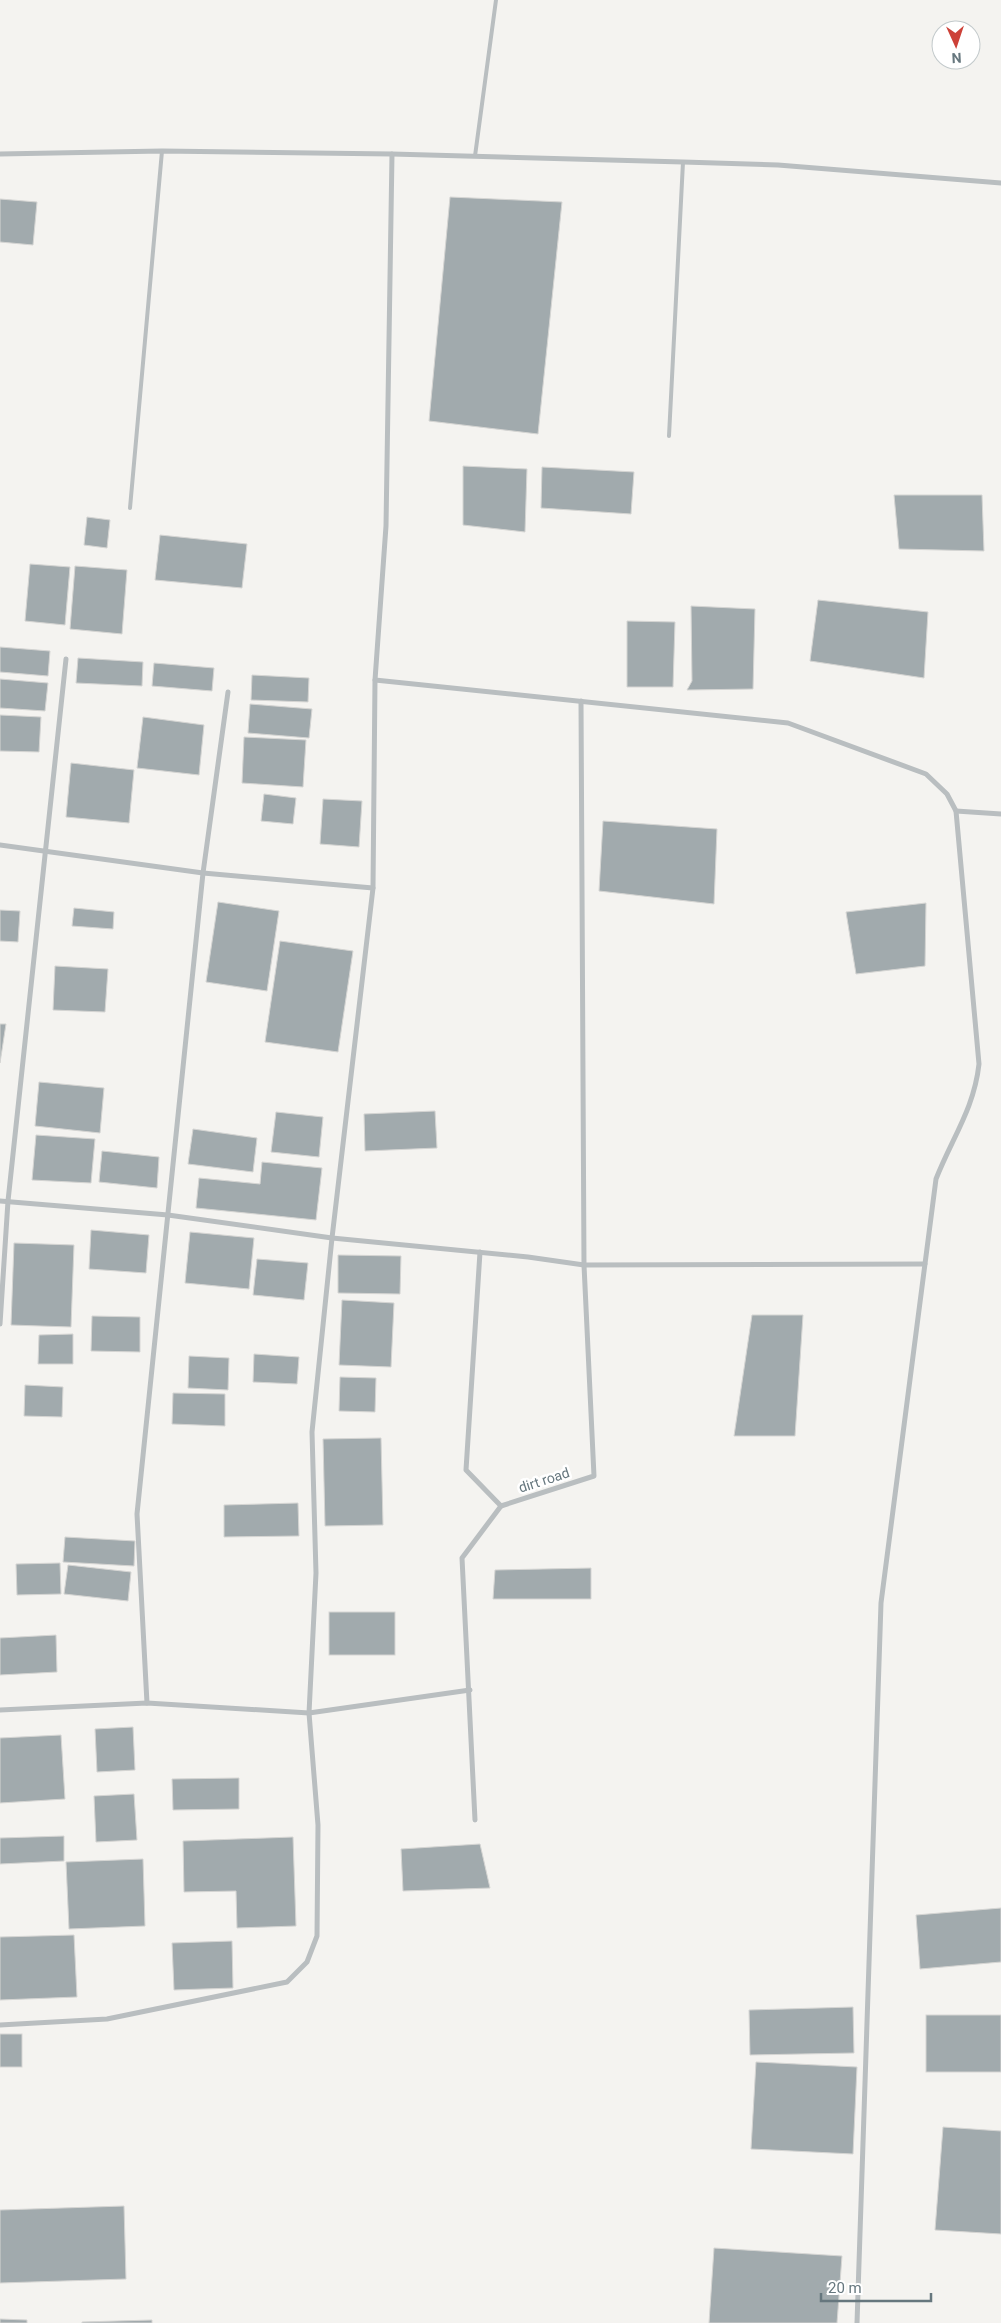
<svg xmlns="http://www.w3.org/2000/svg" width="1001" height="2323" viewBox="0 0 1001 2323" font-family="Roboto,sans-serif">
  <rect width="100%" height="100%" fill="#f4f3f0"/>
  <!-- building -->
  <g fill="#a1aaad" stroke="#d5d5d3">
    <polygon points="450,197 562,202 538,434 429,421"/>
    <polygon points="0,199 37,202 33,245 0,242"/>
    <polygon points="463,466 527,469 525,532 463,525"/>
    <polygon points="542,467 634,472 631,514 541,508"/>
    <polygon points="894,495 982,495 984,551 899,549"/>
    <polygon points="87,517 110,520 107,548 84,545"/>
    <polygon points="160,535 247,544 242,588 155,580"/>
    <polygon points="30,564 70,567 65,625 25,621"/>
    <polygon points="75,566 127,570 122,634 70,629"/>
    <polygon points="818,600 928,612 924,678 810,661"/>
    <polygon points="691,606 755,609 753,689 687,690 692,681"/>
    <polygon points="627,621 675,622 673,687 627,687"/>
    <polygon points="0,647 50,651 48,676 0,672"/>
    <polygon points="78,658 143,662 142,686 76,683"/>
    <polygon points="154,663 214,668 212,691 152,686"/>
    <polygon points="252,675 309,678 308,702 251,700"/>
    <polygon points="0,679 48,683 45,711 0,708"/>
    <polygon points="250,704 312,709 309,738 248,733"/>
    <polygon points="0,715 41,717 39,752 0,751"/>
    <polygon points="143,717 204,725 199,775 137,768"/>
    <polygon points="244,737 306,740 303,787 242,783"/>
    <polygon points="71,763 134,770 129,823 66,817"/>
    <polygon points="264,794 296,798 293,824 261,821"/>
    <polygon points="323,799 362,801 359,847 320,844"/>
    <polygon points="603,821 717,829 714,904 599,891"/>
    <polygon points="218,902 279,911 267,991 206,982"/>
    <polygon points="926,903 925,966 856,974 846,912"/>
    <polygon points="74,908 114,912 113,929 72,926"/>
    <polygon points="0,910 20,911 18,942 0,941"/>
    <polygon points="280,941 353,951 338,1052 265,1042"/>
    <polygon points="55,966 108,969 105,1012 53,1010"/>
    <polygon points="0,1024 6,1024 0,1063"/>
    <polygon points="39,1082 104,1088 100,1133 35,1126"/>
    <polygon points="435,1111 437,1148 365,1151 364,1114"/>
    <polygon points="276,1112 323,1117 319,1157 271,1152"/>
    <polygon points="193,1129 257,1138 253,1172 188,1164"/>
    <polygon points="36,1135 95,1139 91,1183 32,1180"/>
    <polygon points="102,1151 159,1157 157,1188 99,1182"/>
    <polygon points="262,1162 322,1168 316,1220 196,1208 199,1178 260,1184"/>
    <polygon points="91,1230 149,1235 146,1273 89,1269"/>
    <polygon points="190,1232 254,1238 249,1289 185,1283"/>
    <polygon points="14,1243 74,1245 71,1327 11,1325"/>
    <polygon points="338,1255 401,1256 400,1294 338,1293"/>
    <polygon points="257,1259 308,1263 304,1300 253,1295"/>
    <polygon points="342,1300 394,1303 391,1367 339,1365"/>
    <polygon points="752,1315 803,1315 795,1436 734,1436"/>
    <polygon points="92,1316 140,1317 140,1352 91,1351"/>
    <polygon points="73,1334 73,1364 38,1364 39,1335"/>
    <polygon points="254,1354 299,1357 297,1384 253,1382"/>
    <polygon points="189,1356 229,1358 228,1390 188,1388"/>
    <polygon points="340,1377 376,1378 375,1412 339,1411"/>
    <polygon points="25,1385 63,1387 62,1417 24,1416"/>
    <polygon points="173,1393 225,1394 225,1426 172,1424"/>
    <polygon points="381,1438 383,1525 325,1526 323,1439"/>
    <polygon points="298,1503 299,1536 224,1537 224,1505"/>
    <polygon points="65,1537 135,1541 134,1566 63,1562"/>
    <polygon points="60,1563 61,1594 17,1595 16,1564"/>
    <polygon points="68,1565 131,1572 128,1601 64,1594"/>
    <polygon points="591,1568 591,1599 493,1599 495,1570"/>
    <rect x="329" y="1612" width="66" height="43"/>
    <polygon points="56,1635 57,1672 0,1675 0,1638"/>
    <polygon points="133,1727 135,1770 97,1772 95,1729"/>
    <polygon points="61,1735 65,1799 0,1803 0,1738"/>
    <polygon points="239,1778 239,1809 173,1810 172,1779"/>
    <polygon points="134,1794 137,1840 96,1842 94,1796"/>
    <polygon points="64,1836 64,1861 0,1864 0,1838"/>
    <polygon points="293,1837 296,1926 237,1928 236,1891 184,1892 183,1841"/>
    <polygon points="480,1844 490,1888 403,1891 401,1849"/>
    <polygon points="143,1859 145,1926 69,1929 66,1862"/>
    <polygon points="1001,1908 1001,1962 920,1969 916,1915"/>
    <polygon points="74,1935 77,1997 0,2000 0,1937"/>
    <polygon points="232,1941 233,1988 174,1990 172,1943"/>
    <polygon points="853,2007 854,2053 750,2055 749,2010"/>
    <rect x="926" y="2015" width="75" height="57"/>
    <rect x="0" y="2034" width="22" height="33"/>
    <polygon points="756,2062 857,2067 853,2154 751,2149"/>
    <polygon points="943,2127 1001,2131 1001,2234 935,2230"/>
    <polygon points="124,2206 126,2279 0,2283 0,2210"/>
    <polygon points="714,2248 842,2256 837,2323 709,2323"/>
    <polygon points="0,2319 27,2320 27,2323 0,2323"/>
    <polygon points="152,2320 152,2323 82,2323 82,2322"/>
  </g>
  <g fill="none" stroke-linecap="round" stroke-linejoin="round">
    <!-- lane -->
    <g stroke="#b9bec0" stroke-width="4">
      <polyline points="475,156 496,0"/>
      <polyline points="669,436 683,162"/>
      <polyline points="130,508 162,151"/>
    </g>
    <!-- street -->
    <g stroke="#b9bec0" stroke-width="5">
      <polyline points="0,154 162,151 392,154 683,162 778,165 1001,183"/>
      <path d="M375 680 788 723 926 774 947 794 956 811 979 1064C974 1109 952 1138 936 1179L881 1603 857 2323"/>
      <polyline points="956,811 1001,814"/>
      <polyline points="0,845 203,873 373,888"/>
      <polyline points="0,1201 168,1215 332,1238 528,1257 584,1265 925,1264"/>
      <polyline points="0,1324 8,1201 66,659"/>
      <polyline points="501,1506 594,1476 584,1265 581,701"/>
      <polyline points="147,1703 137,1514 203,873 228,692"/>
      <polyline points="0,1710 147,1703 309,1713 470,1690"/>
      <polyline points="475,1820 462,1558 501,1506 466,1470 480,1252"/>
      <polyline points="0,2025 107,2019 287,1982 307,1962 317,1936 318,1825 309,1713 316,1573 312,1432 332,1238 373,888 375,680 386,526 392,154"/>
    </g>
  </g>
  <g text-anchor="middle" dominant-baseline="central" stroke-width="5" stroke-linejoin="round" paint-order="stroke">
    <!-- street labels -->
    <g font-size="14" fill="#66777e" stroke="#fff">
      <text transform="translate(544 1480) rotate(-18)">dirt road</text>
    </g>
  </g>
  <!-- north arrow -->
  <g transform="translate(956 45) rotate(177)"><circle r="24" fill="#ffffff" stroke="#c2c9cb"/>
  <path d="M0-4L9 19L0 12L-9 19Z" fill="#cd4138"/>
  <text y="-8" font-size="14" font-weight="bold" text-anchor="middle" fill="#66777e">N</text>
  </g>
  <!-- scale -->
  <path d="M821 2293v8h110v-8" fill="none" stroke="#66777e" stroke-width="2.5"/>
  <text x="828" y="2293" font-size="15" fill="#66777e" stroke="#ffffff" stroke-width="4" paint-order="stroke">20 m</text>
</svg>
